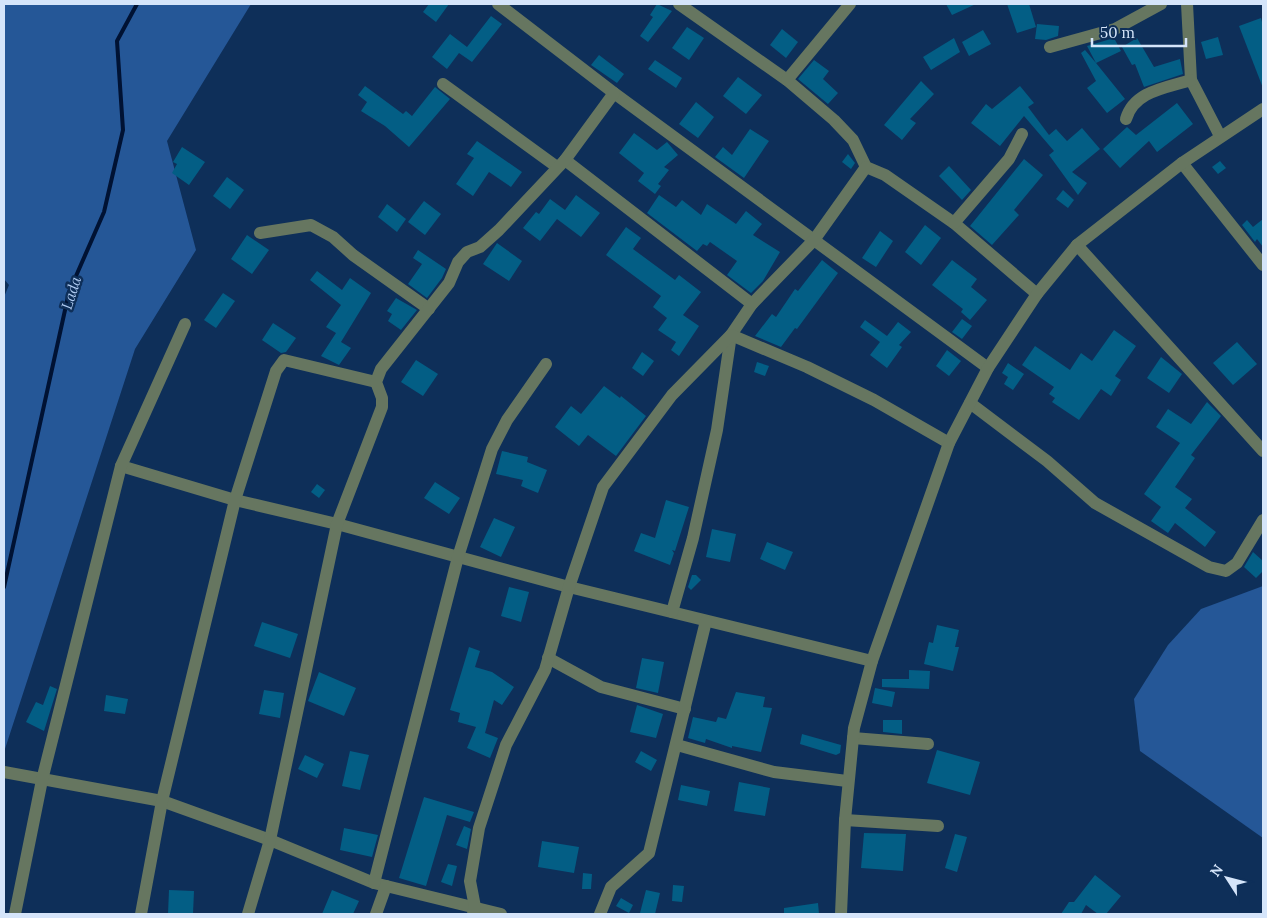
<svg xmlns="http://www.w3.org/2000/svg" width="1267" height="918" viewBox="0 0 1267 918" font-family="Lora,serif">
  <rect width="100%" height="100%" fill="#0e2f59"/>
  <!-- green -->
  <g fill="#255797">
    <polygon points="4,4 251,4 167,141 196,250 135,349 4,752 4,297 9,285 4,279"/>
    <polygon points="1263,586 1263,838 1140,751 1134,699 1168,645 1201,609"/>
  </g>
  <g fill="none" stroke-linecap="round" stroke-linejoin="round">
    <!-- stream -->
    <polyline stroke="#001233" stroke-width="4" points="4,587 69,292 104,212 123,130 117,41 137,4"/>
  </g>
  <!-- building -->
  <g fill="#035e85">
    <polygon points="429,4 449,4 436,22 423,12"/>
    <polygon points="657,4 672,11 648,42 640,36 653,17 650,15"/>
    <polygon points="946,4 976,4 952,15"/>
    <polygon points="1007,4 1029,4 1036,27 1017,33"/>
    <polygon points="491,16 502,24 472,62 459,53 447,69 432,57 450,34 467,47"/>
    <polygon points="1261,18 1263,26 1263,88 1239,26"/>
    <polygon points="1037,24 1059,26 1058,36 1046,40 1035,39"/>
    <polygon points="687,27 704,38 689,60 672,48"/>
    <polygon points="782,29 798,42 786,58 770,45"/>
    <polygon points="983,30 991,44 969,56 962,42"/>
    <polygon points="1218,37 1223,55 1206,59 1201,42"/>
    <polygon points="954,38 960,52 931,70 923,57"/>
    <polygon points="1114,38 1121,51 1096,63 1125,99 1107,113 1087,88 1096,81 1081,53 1085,50 1096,63 1087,46"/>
    <polygon points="1137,38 1154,67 1180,59 1183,74 1144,87 1135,64 1132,65 1122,47"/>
    <polygon points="599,55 624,74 617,83 591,65"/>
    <polygon points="655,60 682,78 676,88 648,69"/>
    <polygon points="814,60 829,71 823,79 838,93 828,104 798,79"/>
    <polygon points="738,77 762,95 746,114 723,96"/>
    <polygon points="921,81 934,94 910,119 916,123 902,140 884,125"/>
    <polygon points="365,86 403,114 406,111 412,116 435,87 450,99 409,147 385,126 361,111 367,102 358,95"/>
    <polygon points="1020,86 1034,103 1028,107 1049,135 1056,129 1067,141 1082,128 1100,149 1072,172 1087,183 1078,195 1049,155 1054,151 1024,116 1000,146 971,123 986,104 992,109"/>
    <polygon points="696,102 714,117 698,138 679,124"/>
    <polygon points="1177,103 1193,124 1157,152 1149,141 1120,168 1103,149 1127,127 1136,135"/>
    <polygon points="750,129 769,141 744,178 715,157 723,147 732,155"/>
    <polygon points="634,133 657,150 667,142 678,155 664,167 669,170 658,184 661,186 655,194 638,181 644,173 619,153"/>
    <polygon points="477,141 522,172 511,187 489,172 473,196 456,184 474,158 467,154"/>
    <polygon points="182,147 205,162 189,185 172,173 177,164 173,162"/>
    <polygon points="848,154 855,163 851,169 842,162"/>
    <polygon points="1024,159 1043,175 1014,210 1019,215 992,245 970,226"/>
    <polygon points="1220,161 1226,168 1218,174 1212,167"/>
    <polygon points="949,166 971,190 962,200 939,176"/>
    <polygon points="227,177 244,190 230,209 213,196"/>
    <polygon points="1063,190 1074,200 1068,208 1056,199"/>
    <polygon points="576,195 600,213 581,237 557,219 540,241 523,228 536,212 539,214 550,199 565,210"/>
    <polygon points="659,195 676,207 682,200 701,215 707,204 736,224 746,211 762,224 753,235 780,252 763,281 751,293 727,275 737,261 710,242 707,246 703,244 697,251 647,213"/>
    <polygon points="424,201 441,214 425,235 408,222"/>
    <polygon points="387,204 406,219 397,232 378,217"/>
    <polygon points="1263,219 1263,247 1257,239 1255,242 1242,225 1247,220 1253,227"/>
    <polygon points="925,225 941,238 921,265 905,252"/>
    <polygon points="626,227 641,238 633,249 675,280 679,275 701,292 683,315 699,326 679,356 671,350 676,342 658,330 667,318 653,307 661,296 606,255"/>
    <polygon points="880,231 893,241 876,267 862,258"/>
    <polygon points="247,235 269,250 252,274 231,259"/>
    <polygon points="497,243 522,261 509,281 483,264"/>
    <polygon points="418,250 446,269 442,278 427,298 408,284 422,264 413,258"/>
    <polygon points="822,260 838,273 797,329 795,328 781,347 755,336 772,314 776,317 795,289 798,291"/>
    <polygon points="952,260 977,279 971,287 987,300 970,320 961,312 963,309 932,285"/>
    <polygon points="317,271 342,290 350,278 371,293 341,342 351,348 339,365 321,356 336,333 326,327 341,305 310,280"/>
    <polygon points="223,293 235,301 216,328 204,320"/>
    <polygon points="396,298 417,310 401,330 388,321 392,314 387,311"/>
    <polygon points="962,319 972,326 962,339 952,332"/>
    <polygon points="865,320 887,336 898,322 911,332 899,345 902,347 887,368 870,355 880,342 860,327"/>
    <polygon points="273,323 296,338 286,352 281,353 262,340"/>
    <polygon points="1114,330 1136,346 1115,376 1121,380 1111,396 1101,389 1079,420 1052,402 1055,398 1049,394 1054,387 1022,365 1035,346 1070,370 1081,353 1092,361"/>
    <polygon points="1237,342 1257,364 1233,385 1213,363"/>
    <polygon points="947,350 961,361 949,376 936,366"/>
    <polygon points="642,352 654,361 643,376 632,368"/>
    <polygon points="1161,357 1182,374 1169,393 1147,378"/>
    <polygon points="416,360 438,374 423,396 401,382"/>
    <polygon points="757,362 769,366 765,376 754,372"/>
    <polygon points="1008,363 1024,374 1013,390 1004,384 1008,377 1002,373"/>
    <polygon points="604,386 620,398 621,396 646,416 616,456 588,435 579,446 555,427 571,406 581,414"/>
    <polygon points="1207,402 1221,416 1191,455 1195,458 1175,487 1192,499 1185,508 1216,532 1205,547 1175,523 1168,533 1151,521 1161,507 1144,494 1180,443 1156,427 1168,409 1191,424"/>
    <polygon points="502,451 528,457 527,462 547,470 538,493 521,486 523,480 496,474"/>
    <polygon points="435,482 460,498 449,514 424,498"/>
    <polygon points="317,484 325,490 319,498 311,492"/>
    <polygon points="666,500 689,507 675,551 672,550 674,553 670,565 634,551 641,533 655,538"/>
    <polygon points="494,518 515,527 501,557 480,547"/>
    <polygon points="712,529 736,534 730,562 706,557"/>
    <polygon points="767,542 793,552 785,570 760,559"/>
    <polygon points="1253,552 1263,561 1263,571 1256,578 1244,567"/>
    <polygon points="692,575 696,575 701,580 691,590 688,587"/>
    <polygon points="509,587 529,592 521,622 501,616"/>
    <polygon points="262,622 298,634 290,658 254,646"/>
    <polygon points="937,625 959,630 955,647 959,647 953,671 924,664 929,642 933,643"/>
    <polygon points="469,647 480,651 475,667 492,672 514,687 502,705 494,700 485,733 498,738 490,758 467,748 476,727 458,722 460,713 450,710"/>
    <polygon points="642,658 664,662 658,693 636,688"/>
    <polygon points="909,670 930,671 929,689 882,687 882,679 909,679"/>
    <polygon points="319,672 356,688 344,716 308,701"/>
    <polygon points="50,686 57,689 44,731 26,722 36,702 43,705"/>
    <polygon points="875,688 895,692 892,707 872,703"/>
    <polygon points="264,690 284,693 280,718 259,714"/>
    <polygon points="736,692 765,697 763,707 772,708 761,752 732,746 732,748 706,739 705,743 688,738 693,717 716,722 718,717 726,719"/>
    <polygon points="106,695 128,699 125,714 104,711"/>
    <polygon points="637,705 663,714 656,738 630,732"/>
    <polygon points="883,720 902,720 902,734 883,732"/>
    <polygon points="802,734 841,745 840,753 836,755 800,744"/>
    <polygon points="937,750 980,762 970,795 927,783"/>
    <polygon points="350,751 369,755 360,790 342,786"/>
    <polygon points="641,751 657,760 651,771 635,762"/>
    <polygon points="305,755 324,764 317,778 298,769"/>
    <polygon points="739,782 770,788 765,816 734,811"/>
    <polygon points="681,785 710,791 707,806 678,800"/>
    <polygon points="424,797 474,812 470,822 447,815 426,886 399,878"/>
    <polygon points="464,826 471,829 467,849 456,845"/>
    <polygon points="344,828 378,835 372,857 340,850"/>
    <polygon points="864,833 906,834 903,871 861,868"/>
    <polygon points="955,834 967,837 957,872 945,868"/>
    <polygon points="542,841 579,847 574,873 538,867"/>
    <polygon points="448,864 457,866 452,886 441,882"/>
    <polygon points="583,873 592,874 591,889 582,889"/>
    <polygon points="1095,875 1121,896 1106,914 1098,914 1086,905 1081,914 1061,914 1069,902 1074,902"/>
    <polygon points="673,885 684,886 682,902 672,901"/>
    <polygon points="169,890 194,891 193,914 168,914"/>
    <polygon points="332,890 359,901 353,914 322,914"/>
    <polygon points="646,890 660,893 655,914 640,913"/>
    <polygon points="621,898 633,905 629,913 616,906"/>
    <polygon points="818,903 819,914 784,914 784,908"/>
  </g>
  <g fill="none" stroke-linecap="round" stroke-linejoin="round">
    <!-- minor -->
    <g stroke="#667660" stroke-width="12">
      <polyline points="498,4 614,93 988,368"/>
      <polyline points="679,4 787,80 834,120 853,140 866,167 885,175 954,223 1037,294"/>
      <polyline points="1187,4 1191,80 1220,136"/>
      <polyline points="1050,47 1115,29 1161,4"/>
      <polyline points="787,80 850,4"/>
      <polyline points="443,84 557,167"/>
      <path d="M1126 119C1134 91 1166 88 1191 80"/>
      <polyline points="565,160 752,304"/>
      <polyline points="1182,163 1263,265"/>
      <polyline points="954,223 1009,159 1022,134"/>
      <polyline points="260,233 311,225 333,237 353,255 429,309"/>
      <polyline points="1077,245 1263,451"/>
      <polyline points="970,403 1047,461 1095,503 1209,567 1226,571 1237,563 1263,520"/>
      <polyline points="121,466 235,500 337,524 569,587 872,661"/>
      <polyline points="672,612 693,538 717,430 731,335 752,304 814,240 866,167"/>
      <polyline points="548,658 601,687 685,709"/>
      <polyline points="853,738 928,744"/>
      <polyline points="677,745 774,772 847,781"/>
      <polyline points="4,772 162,801 270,840 374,883 501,914"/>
      <polyline points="845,820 938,826"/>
      <polyline points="374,883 458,557 492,449 507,420 546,364"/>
      <polyline points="15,914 42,780 121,466 185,324"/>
      <polyline points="141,914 162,801 235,500 276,371 284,360 376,382"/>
      <polyline points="248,914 270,840 337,524 382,407 382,398 376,382 381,369 449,283 458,262 467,252 480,247 499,230 565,160 614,93"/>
      <polyline points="376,914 386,886"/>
      <polyline points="473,914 475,907 470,881 479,828 506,745 545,670 569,587 603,487 672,395 731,335 807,367 874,400 949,443"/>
      <polyline points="600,914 611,887 649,853 706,621"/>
      <polyline points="841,914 845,820 854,728 872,661 949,443 988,368 1037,294 1077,245 1182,163 1263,109"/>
    </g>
  </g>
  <g text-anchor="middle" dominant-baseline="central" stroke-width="5" stroke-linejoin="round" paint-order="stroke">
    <!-- water labels -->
    <g font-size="15" font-style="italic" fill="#b1ccf2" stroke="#0e2f59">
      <text transform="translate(71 293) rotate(-72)">Lada</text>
    </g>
  </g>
  <!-- border -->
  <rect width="1267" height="918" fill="none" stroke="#d5e5fa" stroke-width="10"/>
  <!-- north arrow -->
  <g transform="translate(1227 878) rotate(306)" stroke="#0e2f59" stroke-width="4" paint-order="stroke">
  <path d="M0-4L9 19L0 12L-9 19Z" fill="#d5e5fa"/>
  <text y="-8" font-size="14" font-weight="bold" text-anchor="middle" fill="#d5e5fa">N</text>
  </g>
  <!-- scale -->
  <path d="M1092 38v8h94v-8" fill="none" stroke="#d5e5fa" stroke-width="2.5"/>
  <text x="1100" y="38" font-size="15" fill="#d5e5fa" stroke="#0e2f59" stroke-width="4" paint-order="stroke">50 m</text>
</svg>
